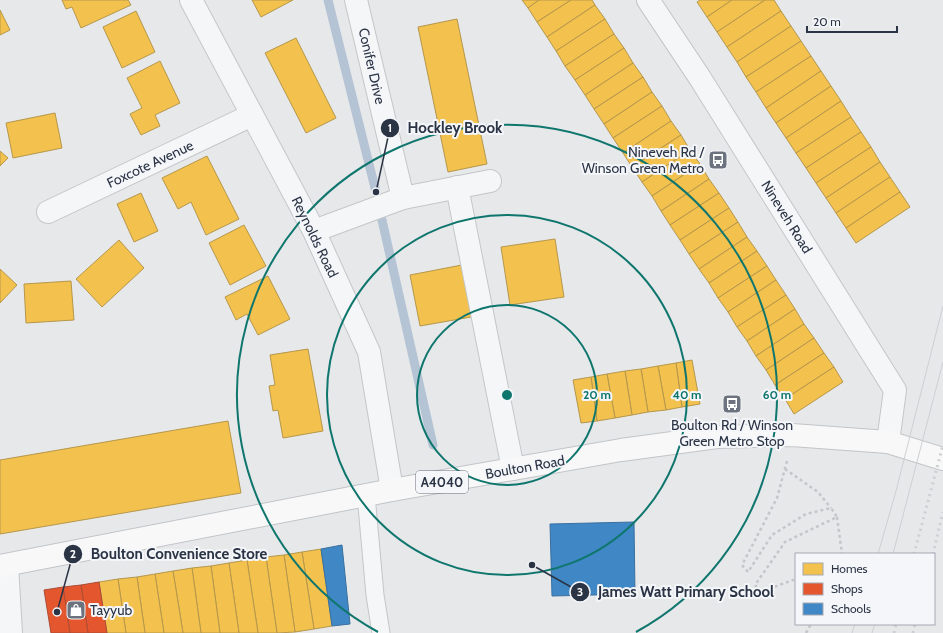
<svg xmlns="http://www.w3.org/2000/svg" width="943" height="633" viewBox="0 0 943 633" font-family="Cabin,sans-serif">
  <rect width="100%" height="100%" fill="#e6e8ea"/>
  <!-- homes -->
  <g fill="#f2c14e" stroke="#b6974b">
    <polygon points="62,0 128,0 131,5 81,28 72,7 66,9"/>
    <polygon points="252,0 293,0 261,17"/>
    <polygon points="522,0 539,0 528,8"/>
    <polygon points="539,0 571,0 537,22 528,8"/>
    <polygon points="571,0 592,0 595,5 547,37 537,22"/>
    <polygon points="700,0 732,0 707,17 697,2"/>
    <polygon points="732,0 765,0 717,32 707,17"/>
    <polygon points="765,0 774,0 781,11 727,47 717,32"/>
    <polygon points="595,5 605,19 556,51 547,37"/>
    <polygon points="0,10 10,30 0,35"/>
    <polygon points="136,11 155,52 122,68 103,27"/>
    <polygon points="781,11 791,26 737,62 727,47"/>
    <polygon points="457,19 487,164 448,172 418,27"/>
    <polygon points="605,19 614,34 565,66 556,51"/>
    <polygon points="791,26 801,41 746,77 737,62"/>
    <polygon points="614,34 624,48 575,80 565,66"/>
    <polygon points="296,38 336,118 306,133 265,53"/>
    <polygon points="801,41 811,56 756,92 746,77"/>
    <polygon points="624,48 633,63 585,95 575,80"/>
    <polygon points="811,56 821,71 766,108 756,92"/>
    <polygon points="160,61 180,103 155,115 160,126 141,135 130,114 142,108 127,78"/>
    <polygon points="633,63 643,77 594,109 585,95"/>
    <polygon points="821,71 831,86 776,123 766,108"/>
    <polygon points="643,77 652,92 604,124 594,109"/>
    <polygon points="831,86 841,101 786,138 776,123"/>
    <polygon points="652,92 662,106 613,138 604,124"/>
    <polygon points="841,101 851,117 796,153 786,138"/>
    <polygon points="662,106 671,121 623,153 613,138"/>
    <polygon points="55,113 62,148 13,158 6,123"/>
    <polygon points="851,117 861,132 806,168 796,153"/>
    <polygon points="671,121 681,135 632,167 623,153"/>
    <polygon points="861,132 871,147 816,183 806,168"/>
    <polygon points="681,135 690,150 642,182 632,167"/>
    <polygon points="871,147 880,162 826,198 816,183"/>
    <polygon points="690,150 700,164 652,196 642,182"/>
    <polygon points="0,151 8,158 0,166"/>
    <polygon points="207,156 239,219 206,235 191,202 178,209 162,178"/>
    <polygon points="880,162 890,177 836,213 826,198"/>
    <polygon points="700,164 709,179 661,211 652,196"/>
    <polygon points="890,177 900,192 846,228 836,213"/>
    <polygon points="709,179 719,193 670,225 661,211"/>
    <polygon points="900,192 910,207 856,243 846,228"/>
    <polygon points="141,193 158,231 134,242 117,204"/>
    <polygon points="719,193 729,208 680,240 670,225"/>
    <polygon points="729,208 738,222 689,254 680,240"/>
    <polygon points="738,222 747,237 699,269 689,254"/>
    <polygon points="244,225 266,266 230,285 209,243"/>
    <polygon points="747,237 757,251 709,283 699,269"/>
    <polygon points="555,239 564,297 510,305 501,247"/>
    <polygon points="119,240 144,268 102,307 76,279"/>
    <polygon points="757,251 767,266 718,298 709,283"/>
    <polygon points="467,264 477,316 420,326 410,275"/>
    <polygon points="767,266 776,280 728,312 718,298"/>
    <polygon points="0,269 17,285 0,303"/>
    <polygon points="268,276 290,319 258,335 247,314 236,320 225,297"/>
    <polygon points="776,280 786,295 737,327 728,312"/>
    <polygon points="71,281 74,320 26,323 24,284"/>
    <polygon points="786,295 795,309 747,341 737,327"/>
    <polygon points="795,309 804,324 756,356 747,341"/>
    <polygon points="804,324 814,338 766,370 756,356"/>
    <polygon points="814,338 824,353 775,385 766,370"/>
    <polygon points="308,349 323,431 283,438 278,410 273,411 269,386 275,385 270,355"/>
    <polygon points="824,353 834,367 785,399 775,385"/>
    <polygon points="692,360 700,404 682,407 676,363"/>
    <polygon points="676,363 682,407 666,410 658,366"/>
    <polygon points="658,366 666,410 648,412 641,369"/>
    <polygon points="834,367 843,382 794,414 785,399"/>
    <polygon points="641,369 648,412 632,415 625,371"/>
    <polygon points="625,371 632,415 615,418 607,374"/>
    <polygon points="607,374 615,418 597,421 591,377"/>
    <polygon points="591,377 597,421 581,423 573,380"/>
    <polygon points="228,421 241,493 0,534 0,460"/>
    <polygon points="321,549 332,626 314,629 302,552"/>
    <polygon points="302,552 314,629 295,632 284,555"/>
    <polygon points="284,555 295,632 277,633 266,557"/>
    <polygon points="266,557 277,633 258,633 247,560"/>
    <polygon points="247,560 258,633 239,633 229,563"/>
    <polygon points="229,563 239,633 220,633 211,566"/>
    <polygon points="211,566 220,633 201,633 192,568"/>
    <polygon points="192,568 201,633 183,633 173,571"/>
    <polygon points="173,571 183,633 164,633 155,574"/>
    <polygon points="155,574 164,633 145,633 137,577"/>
    <polygon points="137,577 145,633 126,633 118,579"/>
    <polygon points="118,579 126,633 107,633 99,582"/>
  </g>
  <!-- shops -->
  <g fill="#e4572e" stroke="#ac4c35">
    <polygon points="99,582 107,633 88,633 81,585"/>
    <polygon points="81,585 88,633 70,633 63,587"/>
    <polygon points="63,587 70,633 51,633 44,590"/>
  </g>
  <!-- schools -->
  <g fill="#3f88c5" stroke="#396f9f">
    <polygon points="634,522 635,594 552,596 550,524"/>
    <polygon points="342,545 350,624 332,626 321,549"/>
  </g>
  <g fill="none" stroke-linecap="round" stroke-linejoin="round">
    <!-- stream -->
    <g stroke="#b4c4d5" stroke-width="9">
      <polyline points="328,0 376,192"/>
      <polyline points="382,220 433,445"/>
    </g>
    <!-- service casing -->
    <g stroke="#c4c6c8" stroke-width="19">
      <polyline id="service" points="366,495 375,595 381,633"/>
    </g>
    <!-- minor casing -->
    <g stroke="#c4c6c8" stroke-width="24">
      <g id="minor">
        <polyline points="191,0 314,231 369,352 392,490"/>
        <polyline points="356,0 403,198"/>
        <polyline points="648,0 700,78 895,390 888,442"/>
        <polyline points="457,187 513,469"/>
        <polyline points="48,212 252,115"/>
        <polyline points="314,231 403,198 490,181"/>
        <polyline points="7,565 11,633"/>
      </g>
    </g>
    <!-- primary casing -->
    <g stroke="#c2c5c8" stroke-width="24">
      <polyline id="primary" points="0,566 392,490 621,450 717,437 792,435 888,442 943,459"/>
    </g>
    <!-- path -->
    <g stroke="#c5c6ca" stroke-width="2.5" stroke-dasharray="3 3" stroke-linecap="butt">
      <polyline points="787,461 777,498 742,565 748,572 772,535 806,514 831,508 837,517 785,542 755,585 760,592 796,579"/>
      <polyline points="785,469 818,492 831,508"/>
      <polyline points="837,517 842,554"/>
      <polyline points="806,633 811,624"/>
    </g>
    <!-- service -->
    <use href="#service" stroke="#f5f6f7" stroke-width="17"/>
    <!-- minor -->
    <use href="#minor" stroke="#f5f6f7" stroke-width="22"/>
    <!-- primary -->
    <use href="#primary" stroke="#f8f8f8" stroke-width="22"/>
    <!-- tram -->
    <g stroke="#cecfd2" stroke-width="1">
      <polyline points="878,554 896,491 943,306"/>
      <polyline points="893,554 943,362"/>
      <polyline points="852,633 855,624"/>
      <polyline points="872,633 875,624"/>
    </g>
    <!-- rail -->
    <g stroke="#cecfd2" stroke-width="3" stroke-dasharray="2 4" stroke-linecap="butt">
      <polyline points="914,554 943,445"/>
      <polyline points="933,554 943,512"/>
      <polyline points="894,633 896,624"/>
      <polyline points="913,633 915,624"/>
    </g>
  </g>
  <!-- distance rings -->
  <g fill="none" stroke="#0f766e" stroke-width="2">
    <circle cx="507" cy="395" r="90"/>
    <circle cx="507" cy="395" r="180"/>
    <path d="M378 632A270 270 0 1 1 636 632"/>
  </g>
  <!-- icons -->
  <defs>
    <g id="bus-square" transform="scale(1)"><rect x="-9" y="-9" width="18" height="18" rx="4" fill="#6c737f" stroke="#f4f6f9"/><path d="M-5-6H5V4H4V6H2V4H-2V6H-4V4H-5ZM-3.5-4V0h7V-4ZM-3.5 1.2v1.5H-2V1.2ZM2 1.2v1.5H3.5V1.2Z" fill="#fff"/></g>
    <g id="shop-square" transform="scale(1)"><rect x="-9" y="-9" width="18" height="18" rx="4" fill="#6c737f" stroke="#f4f6f9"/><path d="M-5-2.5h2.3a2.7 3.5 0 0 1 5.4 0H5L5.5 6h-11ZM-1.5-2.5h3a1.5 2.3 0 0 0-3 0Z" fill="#fff"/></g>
  </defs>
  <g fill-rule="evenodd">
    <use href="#bus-square" x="718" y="160"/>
    <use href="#bus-square" x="732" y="404"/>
    <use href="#shop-square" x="76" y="610"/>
  </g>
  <g text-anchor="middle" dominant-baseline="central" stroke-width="4" stroke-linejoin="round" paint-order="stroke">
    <!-- shield labels -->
    <rect fill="#f4f6f9" stroke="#676e7b" stroke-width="1" x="416" y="471" width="52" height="22" rx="3"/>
    <g font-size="13" font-weight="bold" fill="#2b3445">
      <text x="442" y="482">A4040</text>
    </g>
    <!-- street labels -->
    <g font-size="14" fill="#2b3445" stroke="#f4f6f9">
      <text transform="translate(372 66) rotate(77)">Conifer Drive</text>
      <text transform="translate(150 164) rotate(-25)">Foxcote Avenue</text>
      <text transform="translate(787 217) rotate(58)">Nineveh Road</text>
      <text transform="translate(315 237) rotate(64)">Reynolds Road</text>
      <text transform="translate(525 467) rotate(-10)">Boulton Road</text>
    </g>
    <!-- poi labels -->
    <g font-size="14" fill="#2b3445" stroke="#f4f6f9" text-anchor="end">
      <text x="704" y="152">Nineveh Rd /<tspan x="704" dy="16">Winson Green Metro</tspan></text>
      <text x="732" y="425" text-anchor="middle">Boulton Rd / Winson<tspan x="732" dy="16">Green Metro Stop</tspan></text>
      <text x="90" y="610" text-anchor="start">Tayyub</text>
    </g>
  </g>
  <circle cx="507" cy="395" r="6" fill="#0f766e" stroke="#f4f6f9" stroke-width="2"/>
  <g font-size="12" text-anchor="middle" font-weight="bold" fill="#0f766e" stroke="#f4f6f9" stroke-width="4" stroke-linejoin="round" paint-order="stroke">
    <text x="597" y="399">20 m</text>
    <text x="687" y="399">40 m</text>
    <text x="777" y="399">60 m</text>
  </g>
  <!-- callouts -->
  <path fill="none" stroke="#2b3445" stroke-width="1.5" d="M376 192L390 128M57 612L73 554M532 565L580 592"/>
  <g fill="#2b3445" stroke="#f4f6f9" stroke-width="1.5">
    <circle cx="376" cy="192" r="4"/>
    <circle cx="57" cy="612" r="4"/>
    <circle cx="532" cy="565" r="4"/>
    <circle cx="390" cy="128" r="10"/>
    <circle cx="73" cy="554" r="10"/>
    <circle cx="580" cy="592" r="10"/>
  </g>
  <g font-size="12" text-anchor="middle" font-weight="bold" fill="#fff">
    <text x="390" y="132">1</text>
    <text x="73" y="558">2</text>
    <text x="580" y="596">3</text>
  </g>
  <g font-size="15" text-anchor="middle" font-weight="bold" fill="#2b3445" stroke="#f4f6f9" stroke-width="4" stroke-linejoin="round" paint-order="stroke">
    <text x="455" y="133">Hockley Brook</text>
    <text x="179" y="559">Boulton Convenience Store</text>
    <text x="686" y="597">James Watt Primary School</text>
  </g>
  <!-- legend -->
  <rect x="795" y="553" width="140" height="72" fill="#f4f6f9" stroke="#a4a8b1"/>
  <rect x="803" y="563" width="20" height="12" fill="#f2c14e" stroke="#a4a8b1"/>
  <text x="831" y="573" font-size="12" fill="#2b3445">Homes</text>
  <rect x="803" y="583" width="20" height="12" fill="#e4572e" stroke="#a4a8b1"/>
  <text x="831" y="593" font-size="12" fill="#2b3445">Shops</text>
  <rect x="803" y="603" width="20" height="12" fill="#3f88c5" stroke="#a4a8b1"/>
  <text x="831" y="613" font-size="12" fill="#2b3445">Schools</text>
  <!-- scale -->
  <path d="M807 26v6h90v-6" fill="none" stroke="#2b3445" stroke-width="2"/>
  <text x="813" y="26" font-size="12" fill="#2b3445" stroke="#f4f6f9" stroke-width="3" paint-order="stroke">20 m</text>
</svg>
